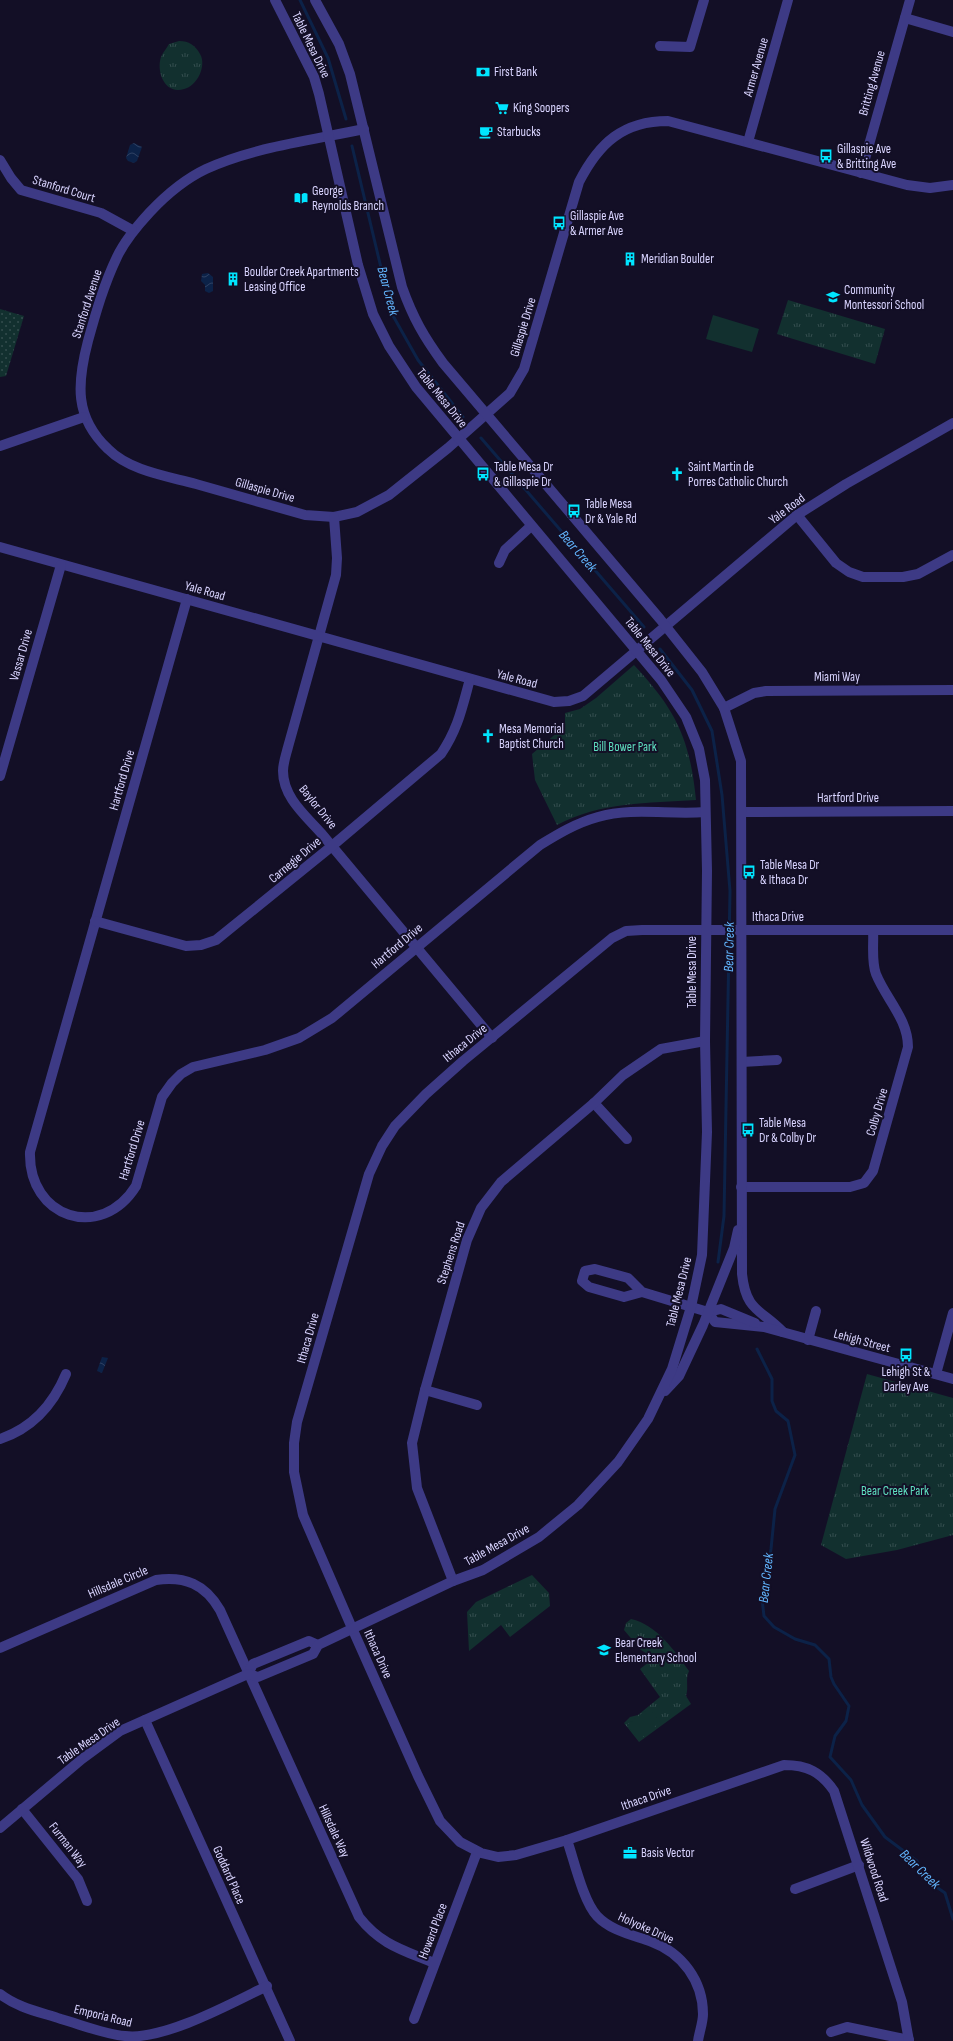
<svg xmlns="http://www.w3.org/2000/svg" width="953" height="2041" viewBox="0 0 953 2041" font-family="'Sofia Sans Condensed',sans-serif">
  <defs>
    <pattern id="grass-dots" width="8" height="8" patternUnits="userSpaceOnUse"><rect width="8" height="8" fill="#12302f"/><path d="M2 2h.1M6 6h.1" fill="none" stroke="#344d4e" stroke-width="1.8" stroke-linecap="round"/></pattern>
    <pattern id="park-tufts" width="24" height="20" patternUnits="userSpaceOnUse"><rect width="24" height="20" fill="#12302f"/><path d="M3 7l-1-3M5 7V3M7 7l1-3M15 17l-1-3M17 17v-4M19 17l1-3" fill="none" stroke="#344d4e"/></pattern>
    <pattern id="water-waves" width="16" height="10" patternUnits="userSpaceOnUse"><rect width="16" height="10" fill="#0c2248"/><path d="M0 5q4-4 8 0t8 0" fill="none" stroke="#2f4163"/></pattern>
  </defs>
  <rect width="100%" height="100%" fill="#130f26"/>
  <!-- grass -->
  <polygon fill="url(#grass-dots)" points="0,309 24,316 6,376 0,377"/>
  <!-- park -->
  <g fill="url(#park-tufts)">
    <path d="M179 41C189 41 195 45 200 54 207 66 197 86 184 89 165 95 156 72 161 57 163 52 167 48 169 44Z"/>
    <polygon points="788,300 885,329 875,364 777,334"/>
    <path d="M634 665C676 710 690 739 696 800 648 803 600 802 557 825L535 780 532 754 565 726V713L580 709 596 698Z"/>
    <polygon points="867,1374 953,1398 953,1535 897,1550 846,1559 821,1545"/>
    <polygon points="532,1575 549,1593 550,1606 510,1637 501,1625 469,1651 467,1612 476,1602"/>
    <path d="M631 1619C657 1625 674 1650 689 1671 685 1679 689 1687 686 1696L691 1704 639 1742 624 1723 630 1717 638 1715 660 1697 640 1669 654 1658 641 1650 624 1630 626 1623Z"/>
  </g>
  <!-- garden -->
  <g fill="#12302f">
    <polygon points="713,315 759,329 752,352 706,339"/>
    <polygon points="649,1708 660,1722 639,1740 627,1725"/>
  </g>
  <!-- water -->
  <g fill="url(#water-waves)">
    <polygon points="134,143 142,147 137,161 134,163 128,161 126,158 130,145"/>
    <polygon points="208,273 213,277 213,291 209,293 205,291 205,285 201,281 202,274"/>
    <polygon points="102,1357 108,1358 102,1373 97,1371"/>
  </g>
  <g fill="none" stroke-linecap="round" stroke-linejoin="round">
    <!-- stream -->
    <g stroke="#0c2248" stroke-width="3">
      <polyline points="300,0 328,58 346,119"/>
      <polyline points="352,146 392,314 418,360 463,417"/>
      <polyline points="481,438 644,627"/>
      <polyline points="660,649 692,690 712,731 722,795 730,891 724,1216 718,1262"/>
      <polyline points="757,1349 772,1379 772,1401 776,1411 788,1421 795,1455 775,1509 771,1549 762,1599 764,1616 774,1627 795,1639 815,1645 829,1659 831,1677 834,1684 849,1706 846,1721 835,1736 830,1757 851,1780 862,1805 885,1837 917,1861 928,1881 945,1893 953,1919"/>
    </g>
    <!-- minor -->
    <g stroke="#3d3a85" stroke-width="10">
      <polyline points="905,18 953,32"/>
      <polyline points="660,46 690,47 704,0"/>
      <path d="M364 129C313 140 254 147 206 169 185 179 166 195 150 212 137 226 125 240 117 257 104 284 96 312 88 341 77 383 74 417 108 449 130 471 167 476 196 484 232 494 269 505 305 515L334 517 357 512 389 495 448 448 510 393 524 369 579 182C599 143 623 121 668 121L907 185 930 188 953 185"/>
      <polyline points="748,142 788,0"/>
      <polyline points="0,160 11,178 21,190 101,213 132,230"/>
      <polyline points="861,173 910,0"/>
      <polyline points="0,446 84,417"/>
      <polyline points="797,515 836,563 849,572 863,577 903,577 918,574 953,555"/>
      <path d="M334 517 337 558 336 575 288 747C286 755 283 763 283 771 283 797 305 815 321 833L492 1038"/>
      <polyline points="0,547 554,702 569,701 583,696 797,515 846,484 953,423"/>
      <polyline points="499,563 505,550 531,526"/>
      <path d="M187 599 30 1152C28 1218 101 1242 136 1186L162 1097 172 1083 181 1074 193 1067 265 1050 299 1038 332 1018 540 845C558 834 576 823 598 817 632 807 670 815 705 812"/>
      <polyline points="724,708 754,693 766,691 953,690"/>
      <polyline points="0,776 61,565"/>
      <polyline points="742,812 953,811"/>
      <path d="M95 921 186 946 201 945 216 940 332 846 441 754C458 729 462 708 470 679"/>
      <polyline points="742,1062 777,1060"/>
      <polyline points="594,1103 627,1139"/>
      <path d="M741 1187H850L864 1183 873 1171 908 1047C908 1019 886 999 876 974 871 961 874 943 873 930"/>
      <polyline points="642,1292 624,1297 589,1287 582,1281 585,1271 595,1269 628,1278 642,1292 708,1312"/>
      <polyline points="808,1340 816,1311"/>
      <polyline points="936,1374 953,1313"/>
      <polyline points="425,1390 477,1405"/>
      <path d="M0 1439C33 1428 53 1405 66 1374"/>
      <polyline points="453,1581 417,1488 412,1443 425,1390 467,1240 481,1208 501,1182 594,1103 623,1075 661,1049 705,1041"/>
      <path d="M0 1648 156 1580C185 1576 205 1584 220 1610L359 1917C381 1945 403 1950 434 1963"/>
      <polyline points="145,1720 290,2041"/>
      <polyline points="22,1809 78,1879 87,1901"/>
      <path d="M567 1840C574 1860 583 1901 597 1916 611 1931 633 1935 652 1942 682 1953 703 1981 703 2014 703 2023 699 2033 698 2041"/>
      <polyline points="795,1889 859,1865"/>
      <path d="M0 1994C18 2008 40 2012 61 2019 82 2025 104 2034 125 2036 163 2041 232 2003 267 1986"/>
      <polyline points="414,2019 477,1852"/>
      <polyline points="831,2032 847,2027 909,2040"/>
      <path d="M909 2041 902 2002 834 1791C821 1772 807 1765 784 1765L567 1840 516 1855 498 1857 481 1853 460 1842 440 1821 418 1776 352 1628 303 1515 294 1472V1443L297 1422 369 1174 382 1146 395 1126 426 1094 463 1061 612 938 626 931 642 930H953"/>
    </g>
    <!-- tertiary -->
    <g stroke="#3d3a85" stroke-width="10">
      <path d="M315 0 339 44 350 74 402 287C413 318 424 337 443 363L660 619 702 672 724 708 741 761 742 1274C746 1312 761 1309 783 1332"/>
      <polyline points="708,1312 715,1322 764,1327 953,1379"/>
      <polyline points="708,1312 721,1309 755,1323"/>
      <polyline points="665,1391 679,1376 703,1325 734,1248 738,1230"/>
      <polyline points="248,1674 253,1664 309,1641 318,1645"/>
      <polyline points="0,1828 82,1759 120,1731 248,1674 258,1677 313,1654 318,1645 453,1581 483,1570 539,1537 578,1505 618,1462 648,1419 672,1369 691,1307 702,1255 707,1132 705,1041 707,871 705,780 699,749 686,717 661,680 416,387 389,346 373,314 358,265 319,94 314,77 275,0"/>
    </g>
  </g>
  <!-- icons -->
  <defs>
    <g id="bank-bare" transform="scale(1.08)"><path d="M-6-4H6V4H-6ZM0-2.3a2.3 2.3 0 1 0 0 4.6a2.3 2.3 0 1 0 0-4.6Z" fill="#00e5ff" stroke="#130f26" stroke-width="2.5" paint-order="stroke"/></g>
    <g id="supermarket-bare" transform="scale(1.08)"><path d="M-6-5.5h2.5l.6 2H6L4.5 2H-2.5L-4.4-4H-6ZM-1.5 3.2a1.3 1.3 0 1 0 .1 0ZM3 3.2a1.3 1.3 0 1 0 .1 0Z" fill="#00e5ff" stroke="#130f26" stroke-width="2.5" paint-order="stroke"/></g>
    <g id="cafe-bare" transform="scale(1.08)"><path d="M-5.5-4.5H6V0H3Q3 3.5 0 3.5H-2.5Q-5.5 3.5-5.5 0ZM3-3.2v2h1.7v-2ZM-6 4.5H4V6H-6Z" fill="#00e5ff" stroke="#130f26" stroke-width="2.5" paint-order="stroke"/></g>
    <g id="bus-bare" transform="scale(1.08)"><path d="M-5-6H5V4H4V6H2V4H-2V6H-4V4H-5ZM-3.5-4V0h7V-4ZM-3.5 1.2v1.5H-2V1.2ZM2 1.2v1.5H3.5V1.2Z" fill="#00e5ff" stroke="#130f26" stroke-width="2.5" paint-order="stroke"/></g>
    <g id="library-bare" transform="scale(1.08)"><path d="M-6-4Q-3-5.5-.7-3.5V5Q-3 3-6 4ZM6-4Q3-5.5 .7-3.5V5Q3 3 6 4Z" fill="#00e5ff" stroke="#130f26" stroke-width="2.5" paint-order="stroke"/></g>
    <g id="building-bare" transform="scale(1.08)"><path d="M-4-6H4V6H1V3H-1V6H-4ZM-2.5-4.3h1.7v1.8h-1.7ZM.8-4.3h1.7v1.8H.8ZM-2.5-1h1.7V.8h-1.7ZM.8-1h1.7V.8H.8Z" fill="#00e5ff" stroke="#130f26" stroke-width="2.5" paint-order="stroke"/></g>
    <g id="school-bare" transform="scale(1.08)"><path d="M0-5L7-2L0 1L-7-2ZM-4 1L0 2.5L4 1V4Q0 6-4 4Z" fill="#00e5ff" stroke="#130f26" stroke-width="2.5" paint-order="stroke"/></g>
    <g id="church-bare" transform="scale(1.08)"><path d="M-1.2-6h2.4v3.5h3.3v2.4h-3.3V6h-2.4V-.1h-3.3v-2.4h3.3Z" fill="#00e5ff" stroke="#130f26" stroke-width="2.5" paint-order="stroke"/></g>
    <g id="office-bare" transform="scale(1.08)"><path d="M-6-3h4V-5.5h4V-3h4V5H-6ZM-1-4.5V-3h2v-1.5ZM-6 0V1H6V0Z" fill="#00e5ff" stroke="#130f26" stroke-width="2.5" paint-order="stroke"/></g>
  </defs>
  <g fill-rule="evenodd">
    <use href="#bank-bare" x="483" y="72"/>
    <use href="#supermarket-bare" x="502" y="108"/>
    <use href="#cafe-bare" x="486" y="132"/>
    <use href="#bus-bare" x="826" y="156"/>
    <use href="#library-bare" x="301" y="198"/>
    <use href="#bus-bare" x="559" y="223"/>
    <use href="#building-bare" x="630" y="259"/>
    <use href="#building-bare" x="233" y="279"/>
    <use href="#school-bare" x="833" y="297"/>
    <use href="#bus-bare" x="483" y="474"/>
    <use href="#church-bare" x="677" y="474"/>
    <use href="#bus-bare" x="574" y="511"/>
    <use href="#church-bare" x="488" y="736"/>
    <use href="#bus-bare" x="749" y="872"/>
    <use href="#bus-bare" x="748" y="1130"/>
    <use href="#bus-bare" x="906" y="1355"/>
    <use href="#school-bare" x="604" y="1650"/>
    <use href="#office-bare" x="630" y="1853"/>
  </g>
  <g text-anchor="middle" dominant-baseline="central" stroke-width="4" stroke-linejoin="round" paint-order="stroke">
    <!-- street labels -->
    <g font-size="13" fill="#d9d4ff" stroke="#130f26">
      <text transform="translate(311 45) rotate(64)">Table Mesa Drive</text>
      <text transform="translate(756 67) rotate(-74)">Armer Avenue</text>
      <text transform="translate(872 83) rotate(-74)">Britting Avenue</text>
      <text transform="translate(64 189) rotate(17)">Stanford Court</text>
      <text transform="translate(87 304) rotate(-72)">Stanford Avenue</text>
      <text transform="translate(523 327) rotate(-73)">Gillaspie Drive</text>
      <text transform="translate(442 398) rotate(51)">Table Mesa Drive</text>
      <text transform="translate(265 490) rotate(16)">Gillaspie Drive</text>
      <text transform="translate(787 509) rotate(-37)">Yale Road</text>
      <text transform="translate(205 591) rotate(16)">Yale Road</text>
      <text transform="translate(650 647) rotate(51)">Table Mesa Drive</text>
      <text transform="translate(21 655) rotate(-74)">Vassar Drive</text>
      <text x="837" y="677">Miami Way</text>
      <text transform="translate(517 679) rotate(15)">Yale Road</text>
      <text transform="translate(122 780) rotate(-74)">Hartford Drive</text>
      <text x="848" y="798">Hartford Drive</text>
      <text transform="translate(318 807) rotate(51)">Baylor Drive</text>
      <text transform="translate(295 860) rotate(-40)">Carnegie Drive</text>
      <text x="778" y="917">Ithaca Drive</text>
      <text transform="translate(397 946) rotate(-40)">Hartford Drive</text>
      <text transform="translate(692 972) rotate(-90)">Table Mesa Drive</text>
      <text transform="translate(465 1043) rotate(-39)">Ithaca Drive</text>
      <text transform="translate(877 1112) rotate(-74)">Colby Drive</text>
      <text transform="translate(132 1150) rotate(-73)">Hartford Drive</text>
      <text transform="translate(451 1253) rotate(-72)">Stephens Road</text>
      <text transform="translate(679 1292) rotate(-76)">Table Mesa Drive</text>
      <text transform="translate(308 1338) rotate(-74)">Ithaca Drive</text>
      <text transform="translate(862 1341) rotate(15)">Lehigh Street</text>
      <text transform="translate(497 1545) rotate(-29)">Table Mesa Drive</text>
      <text transform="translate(118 1582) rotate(-23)">Hillsdale Circle</text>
      <text transform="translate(378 1654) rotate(66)">Ithaca Drive</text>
      <text transform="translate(89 1741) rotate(-35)">Table Mesa Drive</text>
      <text transform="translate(646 1798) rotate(-19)">Ithaca Drive</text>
      <text transform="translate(334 1831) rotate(65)">Hillsdale Way</text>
      <text transform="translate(68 1845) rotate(52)">Furman Way</text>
      <text transform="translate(874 1870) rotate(72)">Wildwood Road</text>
      <text transform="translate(229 1875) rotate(66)">Goddard Place</text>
      <text transform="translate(646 1928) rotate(24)">Holyoke Drive</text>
      <text transform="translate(433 1931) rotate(-69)">Howard Place</text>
      <text transform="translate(103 2016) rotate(14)">Emporia Road</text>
    </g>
    <!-- poi labels -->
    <g font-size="13" fill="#d9d4ff" stroke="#130f26" text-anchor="start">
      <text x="494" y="72">First Bank</text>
      <text x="513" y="108">King Soopers</text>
      <text x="497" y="132">Starbucks</text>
      <text x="837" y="149">Gillaspie Ave<tspan x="837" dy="15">&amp; Britting Ave</tspan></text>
      <text x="312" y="191">George<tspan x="312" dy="15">Reynolds Branch</tspan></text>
      <text x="570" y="216">Gillaspie Ave<tspan x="570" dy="15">&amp; Armer Ave</tspan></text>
      <text x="641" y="259">Meridian Boulder</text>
      <text x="244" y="272">Boulder Creek Apartments<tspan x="244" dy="15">Leasing Office</tspan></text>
      <text x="844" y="290">Community<tspan x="844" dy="15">Montessori School</tspan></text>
      <text x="494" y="467">Table Mesa Dr<tspan x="494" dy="15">&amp; Gillaspie Dr</tspan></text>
      <text x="688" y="467">Saint Martin de<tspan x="688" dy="15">Porres Catholic Church</tspan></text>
      <text x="585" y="504">Table Mesa<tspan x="585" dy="15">Dr &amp; Yale Rd</tspan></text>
      <text x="499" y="729">Mesa Memorial<tspan x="499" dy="15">Baptist Church</tspan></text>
      <text x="760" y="865">Table Mesa Dr<tspan x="760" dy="15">&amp; Ithaca Dr</tspan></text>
      <text x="759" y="1123">Table Mesa<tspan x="759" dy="15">Dr &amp; Colby Dr</tspan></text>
      <text x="906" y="1372" text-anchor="middle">Lehigh St &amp;<tspan x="906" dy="15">Darley Ave</tspan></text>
      <text x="615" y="1643">Bear Creek<tspan x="615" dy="15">Elementary School</tspan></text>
      <text x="641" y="1853">Basis Vector</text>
    </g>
    <!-- park labels -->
    <g font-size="13" fill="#5fe0c0" stroke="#130f26">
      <text x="625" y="747">Bill Bower Park</text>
      <text x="895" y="1491">Bear Creek Park</text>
    </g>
    <!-- water labels -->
    <g font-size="14" font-style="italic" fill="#62b6ff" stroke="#130f26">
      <text transform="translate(388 291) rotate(75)">Bear Creek</text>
      <text transform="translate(578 551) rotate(49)">Bear Creek</text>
      <text transform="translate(729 947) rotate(-89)">Bear Creek</text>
      <text transform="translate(766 1578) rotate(-84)">Bear Creek</text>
      <text transform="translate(920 1869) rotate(44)">Bear Creek</text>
    </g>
  </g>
</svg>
